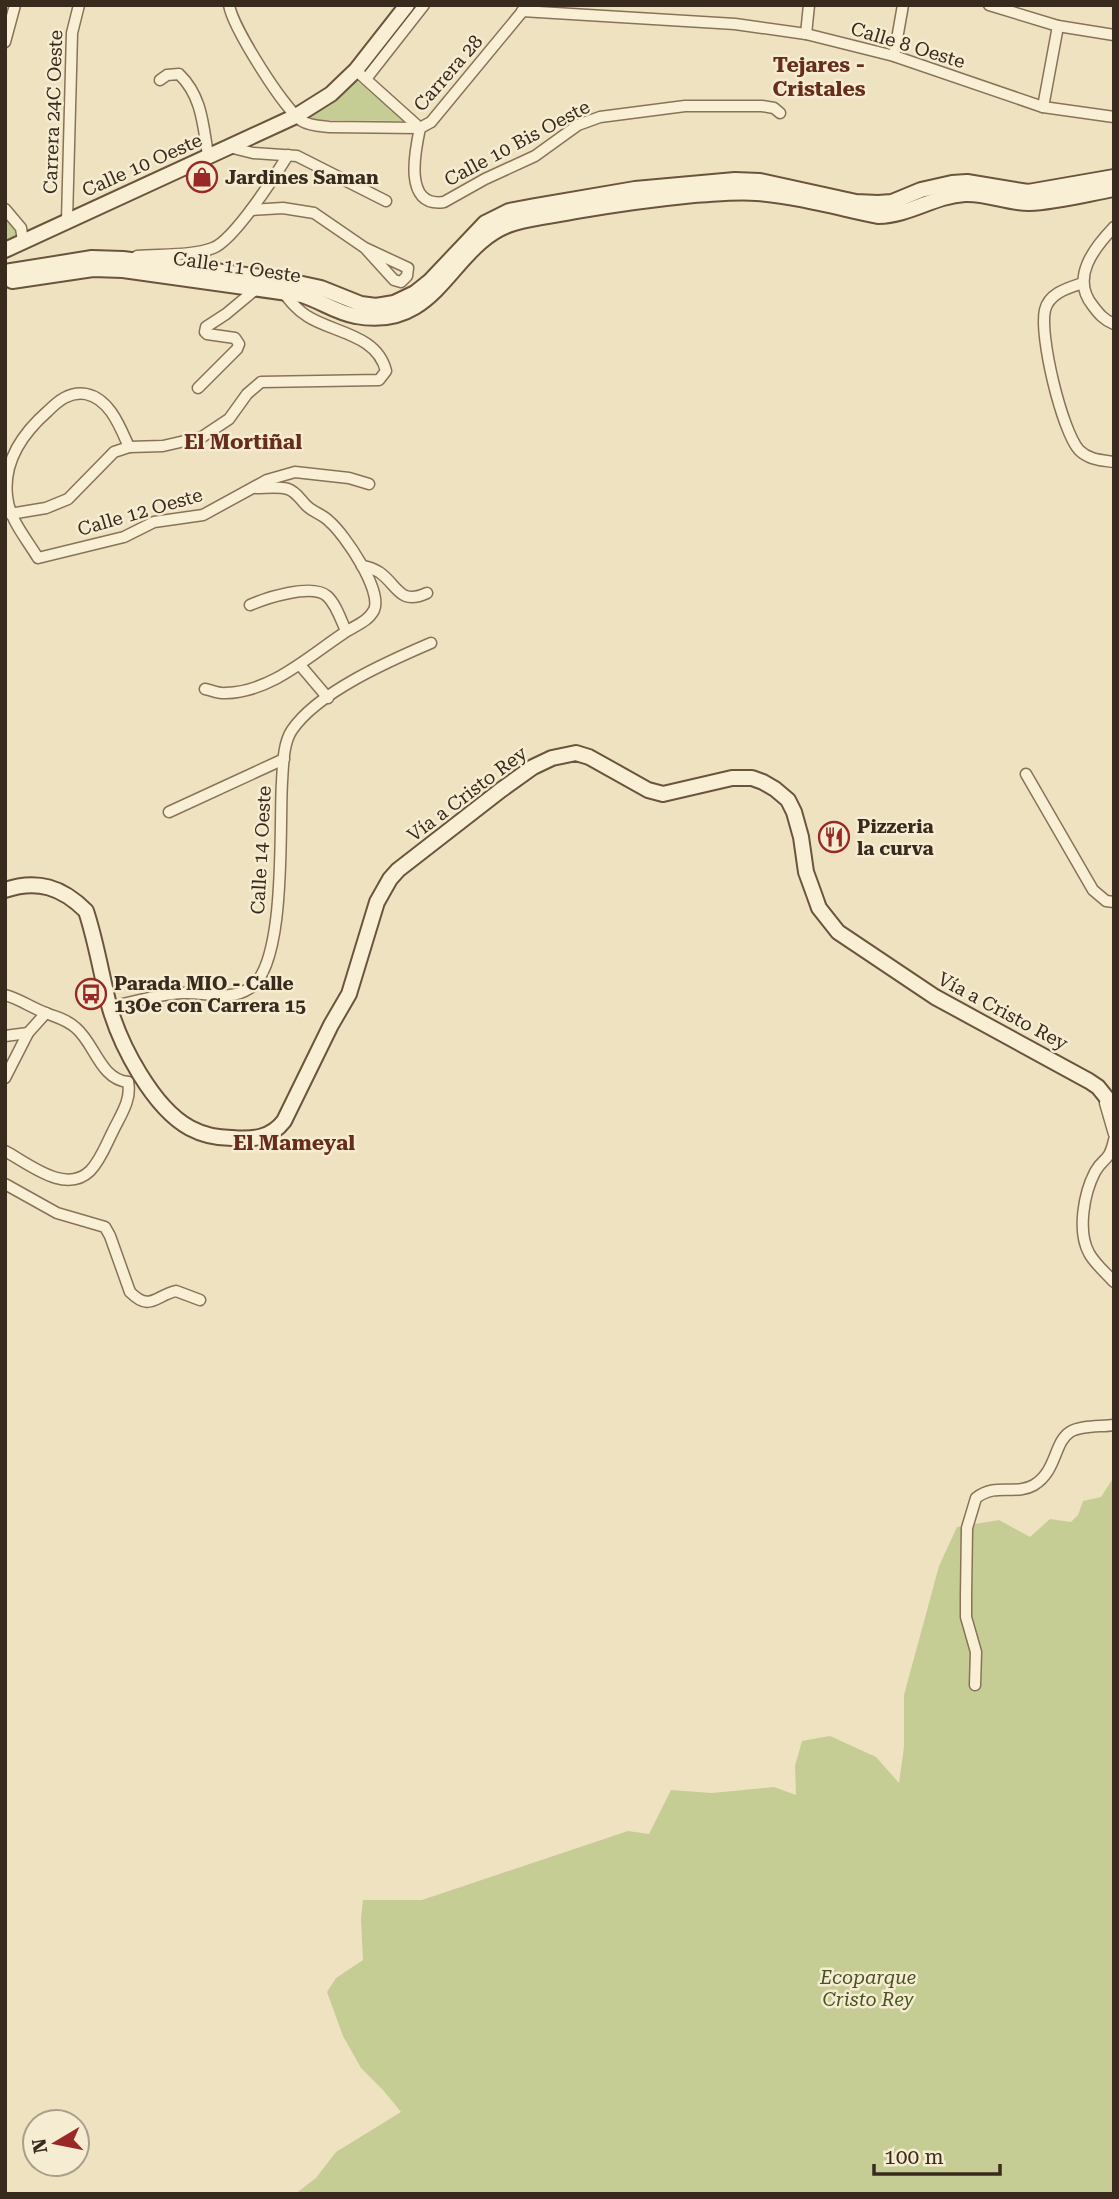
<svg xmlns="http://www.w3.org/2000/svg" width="1119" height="2199" viewBox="0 0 1119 2199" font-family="'Roboto Serif',serif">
  <rect width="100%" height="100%" fill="#efe2c1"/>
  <!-- green -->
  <g fill="#c5cd95">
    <polygon points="355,79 404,121 316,120 307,116"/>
    <polygon points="5,209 23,241 5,250"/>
    <polygon points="1114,1477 1114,2194 295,2194 316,2178 336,2152 401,2112 383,2090 361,2068 343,2036 327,1992 336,1978 363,1960 361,1919 363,1900 422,1900 628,1831 649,1834 671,1790 712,1793 774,1787 796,1795 795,1766 802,1741 830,1736 876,1757 899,1783 904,1747 904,1695 939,1566 957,1527 999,1520 1030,1537 1050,1519 1071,1522 1078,1515 1083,1501 1101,1497"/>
  </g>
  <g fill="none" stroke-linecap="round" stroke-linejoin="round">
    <!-- street casing -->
    <g stroke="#897358" stroke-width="13">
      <g id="street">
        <path d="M229 5C233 28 284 109 302 121 310 126 320 126 329 127L420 128 431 122 526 7"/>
        <polyline points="989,5 1058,26 1114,35"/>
        <polyline points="522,11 735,24 806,34 894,56 1043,107 1114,117"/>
        <polyline points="806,34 809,5"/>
        <polyline points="5,42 15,5"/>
        <polyline points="894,56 903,5"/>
        <polyline points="361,75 420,128"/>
        <polyline points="366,79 424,5"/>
        <path d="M160 80 167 75 179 74C202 96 203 125 208 155"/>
        <polyline points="1043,107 1058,26"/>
        <path d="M420 128C415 151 403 208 444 202L485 179 535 156 578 125 600 117 685 106H762L774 108 780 113"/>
        <polyline points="229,147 253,153 297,156 386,201"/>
        <polyline points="5,209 21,228 23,241"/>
        <polyline points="251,210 283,208 314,213 365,248 394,280 401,282 407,276 408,268 365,248"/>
        <polyline points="67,220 72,33 79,5"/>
        <path d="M1114 227C1094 248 1070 278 1093 306 1099 314 1104 320 1114 324"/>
        <path d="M137 256C159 254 193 256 213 248 234 240 275 176 288 155"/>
        <path d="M1083 283C1068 288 1049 293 1045 310 1039 336 1062 431 1079 450 1089 460 1101 460 1114 462"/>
        <polyline points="198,388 237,349 239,344 235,338 207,334 205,332 206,327 226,314 256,289"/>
        <path d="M129 447C120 427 110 399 86 394 70 391 58 401 48 411 24 432 3 461 7 496 9 519 26 538 38 558L124 537 154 522 203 515 267 480 295 472 349 478 369 484"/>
        <path d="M10 514 46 508 68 499 114 452 129 447 163 446 202 437 229 419 247 394 261 382 379 380 386 371C377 334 333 333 307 316 297 310 290 301 283 292"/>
        <path d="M362 566C368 567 374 569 379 572 398 585 399 606 427 593"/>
        <path d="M250 605C266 598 312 583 327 596 336 604 341 620 346 631"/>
        <polyline points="300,665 328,698"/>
        <path d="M205 689C211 690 219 694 226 693 271 692 309 656 344 633 354 626 368 622 374 610 383 591 345 535 330 522 324 515 315 513 308 507 301 501 297 492 288 489 279 486 266 488 256 488"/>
        <polyline points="1026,774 1093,890 1106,901 1114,902"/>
        <polyline points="169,812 284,759"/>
        <path d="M5 995C20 999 32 1008 46 1013 58 1018 66 1019 76 1028 95 1044 100 1079 128 1082"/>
        <path d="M110 1007C134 1002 159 994 183 993 207 992 229 1002 250 988 287 964 279 825 282 782 283 766 283 743 292 730 318 692 389 661 431 643"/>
        <polyline points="5,1036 28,1033"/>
        <polyline points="5,1078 28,1033 46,1013"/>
        <polyline points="1105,1103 1114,1134"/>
        <path d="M1114 1140C1109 1163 1103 1157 1095 1172 1084 1193 1077 1231 1089 1253 1094 1263 1106 1273 1114 1282"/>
        <path d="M5 1151C28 1163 65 1195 90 1171 100 1161 106 1145 112 1133 120 1116 132 1100 128 1082"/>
        <path d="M5 1184 57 1213 105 1227 110 1236 130 1292C150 1312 155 1296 176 1291L200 1300"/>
        <path d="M975 1685 976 1652 966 1617V1596L967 1528 976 1498C997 1482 1015 1496 1034 1485 1057 1471 1054 1442 1070 1432 1081 1425 1101 1427 1114 1425"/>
      </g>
    </g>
    <!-- secondary casing -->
    <g stroke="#6a543c" stroke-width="18">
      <g id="secondary">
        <polyline points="5,250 296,116 331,94 356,70 407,5"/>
        <polyline points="5,272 92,258 123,259 284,280 321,288 361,304 376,306 394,303 415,293 430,281 485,223 509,211 535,206 635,189 735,180 760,181 856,202 878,203 892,202 921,190 952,183 967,182 1028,192 1114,177"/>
        <path d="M12 281 93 269 123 270 302 295C321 301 337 313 356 316 441 332 450 242 514 223 535 217 557 215 577 211 616 204 654 199 694 195 715 194 736 191 757 193 797 196 839 208 878 216 911 215 933 196 965 194 987 193 1007 203 1029 203 1057 202 1086 194 1114 189"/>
        <path d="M5 890C37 879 62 887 86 911 96 941 101 973 109 1005 120 1045 153 1108 190 1128 203 1135 217 1138 232 1138 253 1140 271 1138 284 1121L331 1025 349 994 377 902 390 879 398 870 501 790 533 767 552 758 576 753 589 757 648 790 663 794 732 778H752L763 782 775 789 788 800 794 812 801 837 806 872 814 894 819 908 838 932 935 997 1089 1081 1098 1087 1114 1107"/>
      </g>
    </g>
    <!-- street -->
    <use href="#street" stroke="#f9efd5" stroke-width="10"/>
    <!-- secondary -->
    <use href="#secondary" stroke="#f9efd5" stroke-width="14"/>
  </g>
  <!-- icons -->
  <defs>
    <g id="shop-ring" transform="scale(1.575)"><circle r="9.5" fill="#f6ecd1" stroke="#992927" stroke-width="1.5"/><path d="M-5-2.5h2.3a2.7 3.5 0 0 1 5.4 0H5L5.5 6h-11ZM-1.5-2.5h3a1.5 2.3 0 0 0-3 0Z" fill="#992927"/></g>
    <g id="restaurant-ring" transform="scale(1.575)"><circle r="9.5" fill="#f6ecd1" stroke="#992927" stroke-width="1.5"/><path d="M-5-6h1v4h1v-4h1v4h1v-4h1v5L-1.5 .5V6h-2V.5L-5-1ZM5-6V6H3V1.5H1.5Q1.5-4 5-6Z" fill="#992927"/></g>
    <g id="bus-ring" transform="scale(1.575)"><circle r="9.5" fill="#f6ecd1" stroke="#992927" stroke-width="1.5"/><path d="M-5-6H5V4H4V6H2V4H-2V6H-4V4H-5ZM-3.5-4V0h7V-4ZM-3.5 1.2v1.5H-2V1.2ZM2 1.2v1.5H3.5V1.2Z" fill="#992927"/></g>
  </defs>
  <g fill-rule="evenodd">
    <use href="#shop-ring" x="202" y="177"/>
    <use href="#restaurant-ring" x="834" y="837"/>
    <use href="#bus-ring" x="91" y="994"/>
  </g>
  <g text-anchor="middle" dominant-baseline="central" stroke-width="5" stroke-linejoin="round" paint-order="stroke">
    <!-- street labels -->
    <g font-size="19" fill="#382b1d" stroke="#f6ecd1">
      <text transform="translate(908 45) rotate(17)">Calle 8 Oeste</text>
      <text transform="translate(448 73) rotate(-49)">Carrera 28</text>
      <text transform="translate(53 112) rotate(-88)">Carrera 24C Oeste</text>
      <text transform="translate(517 143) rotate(-28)">Calle 10 Bis Oeste</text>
      <text transform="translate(142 165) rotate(-24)">Calle 10 Oeste</text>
      <text transform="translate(237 267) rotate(8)">Calle 11 Oeste</text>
      <text transform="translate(140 512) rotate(-16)">Calle 12 Oeste</text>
      <text transform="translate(467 794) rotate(-37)">Vía a Cristo Rey</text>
      <text transform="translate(261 850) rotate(-87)">Calle 14 Oeste</text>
      <text transform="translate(1003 1011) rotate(28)">Vía a Cristo Rey</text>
    </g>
    <!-- poi labels -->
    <g font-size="19" font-weight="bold" fill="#382b1d" stroke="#f6ecd1" text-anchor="start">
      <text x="225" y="177">Jardines Saman</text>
      <text x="857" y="826">Pizzeria<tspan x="857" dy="22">la curva</tspan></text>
      <text x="114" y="983">Parada MIO - Calle<tspan x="114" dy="22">13Oe con Carrera 15</tspan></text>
    </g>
    <!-- park labels -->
    <g font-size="19" font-style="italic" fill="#475523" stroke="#f6ecd1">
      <text x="868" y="1977">Ecoparque<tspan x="868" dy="22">Cristo Rey</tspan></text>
    </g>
    <!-- neighbourhood labels -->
    <g font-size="21" font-weight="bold" fill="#662d1c" stroke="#f6ecd1">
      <text x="819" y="65">Tejares -<tspan x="819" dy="24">Cristales</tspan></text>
      <text x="243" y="442">El Mortiñal</text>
      <text x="294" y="1143">El Mameyal</text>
    </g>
  </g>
  <!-- border -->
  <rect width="1119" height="2199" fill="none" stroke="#382b1d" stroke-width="14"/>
  <!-- north arrow -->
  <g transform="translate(56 2143) rotate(260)"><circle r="33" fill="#f6ecd1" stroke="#aa9f89" stroke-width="2"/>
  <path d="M0-5L12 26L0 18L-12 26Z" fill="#992927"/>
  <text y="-10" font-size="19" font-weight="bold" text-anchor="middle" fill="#382b1d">N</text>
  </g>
  <!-- scale -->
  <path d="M874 2164v10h126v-10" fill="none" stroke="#382b1d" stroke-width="3.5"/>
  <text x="884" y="2164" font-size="21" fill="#382b1d" stroke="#f6ecd1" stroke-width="5" paint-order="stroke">100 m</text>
</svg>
